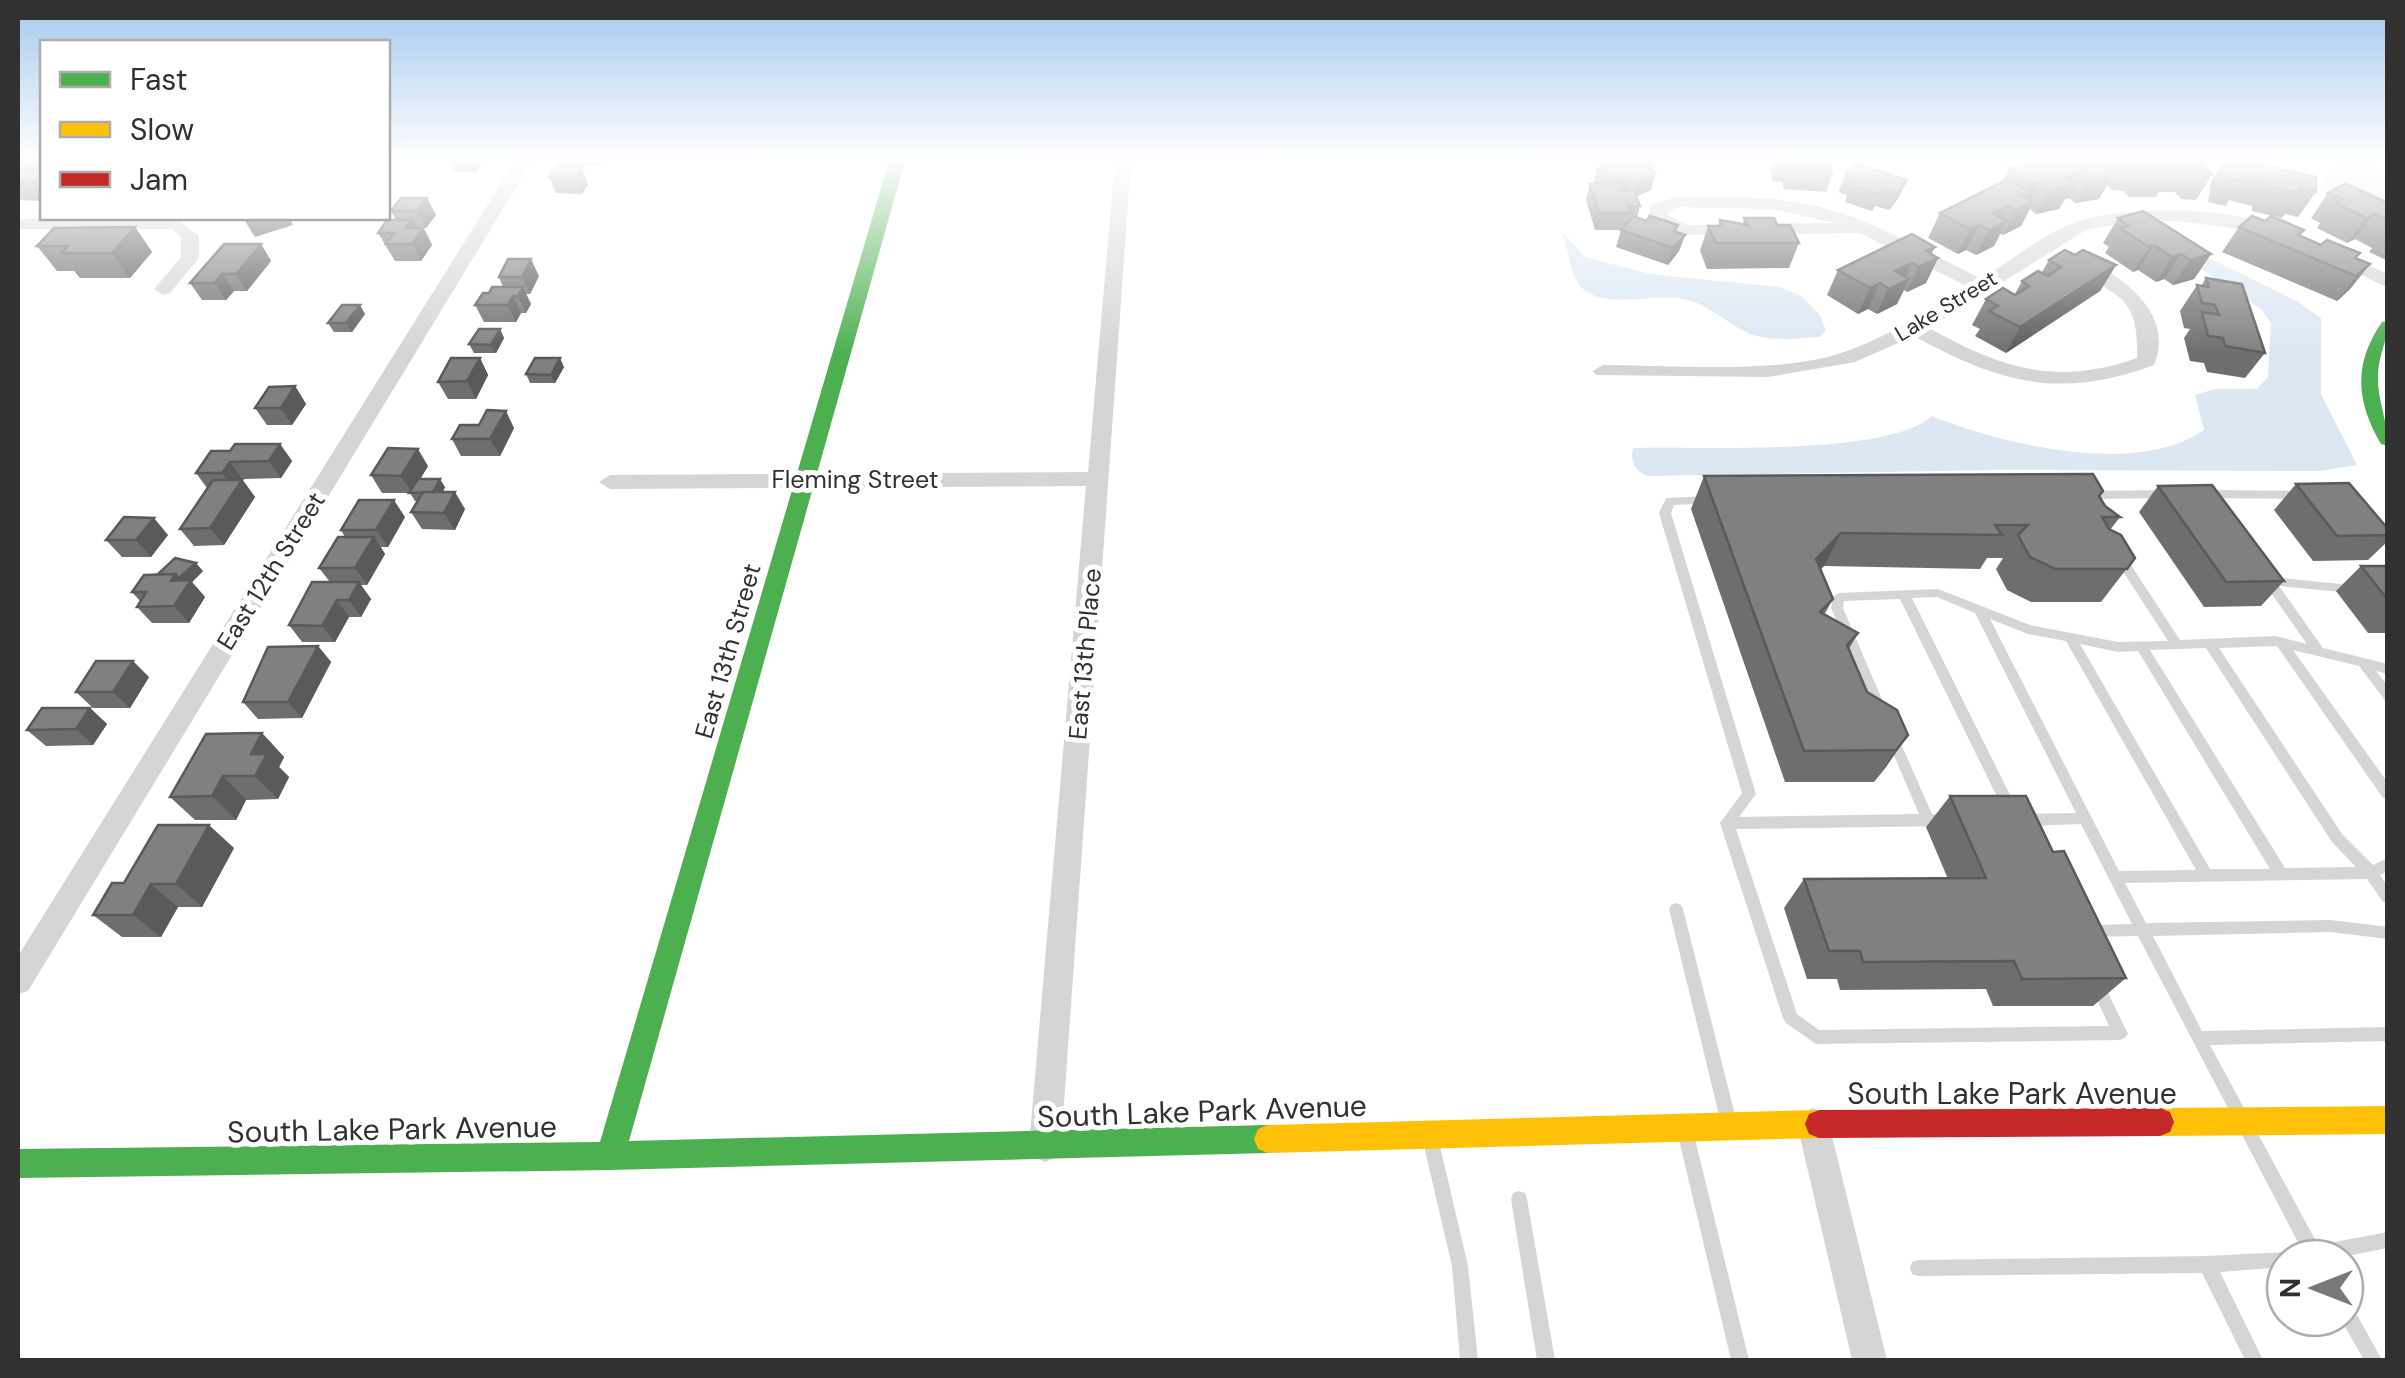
<svg xmlns="http://www.w3.org/2000/svg" width="2405" height="1378" viewBox="0 0 2405 1378" font-family="'DM Sans',sans-serif">
  <rect width="100%" height="100%" fill="#fff"/>
  <!-- water -->
  <g fill="#dbe7f3">
    <polygon points="2339,161 2370,161 2387,176 2387,221 2322,192 2318,186"/>
    <path d="M1563 233 1585 257 1650 274 1780 287 1801 296 1819 314 1826 330 1820 337C1797 338 1772 342 1751 334 1726 324 1709 303 1683 299 1653 293 1610 309 1584 290 1571 280 1567 248 1563 233Z"/>
    <path d="M2178 243 2297 301 2321 318V394L2357 465 2320 471 1997 470 1647 476C1634 469 1630 462 1633 448 1697 446 1888 457 1932 416 2004 445 2136 477 2204 430L2195 395 2215 389H2257L2268 377 2271 323 2261 309 2178 253Z"/>
  </g>
  <g fill="none" stroke-linecap="round" stroke-linejoin="round">
    <!-- lane -->
    <g fill="#d5d5d5" fill-rule="evenodd">
      <polygon points="2166,490 2172,494 2166,498 2086,499 2080,495 2086,491"/>
      <polygon points="2206,490 2301,491 2307,495 2301,499 2206,498 2200,494"/>
      <polygon points="1711,496 1717,500 1715,503 1674,505 1671,513 1756,794 1739,817 1919,814 1886,737 1887,733 1897,733 1898,737 1932,814 1953,816 1955,820 1953,824 1948,826 1736,829 1797,1014 1819,1030 2109,1026 2089,983 2091,978 2096,976 2101,978 2125,1028 2128,1033 2125,1038 2120,1040 1816,1044 1786,1023 1783,1018 1720,823 1742,793 1659,513 1666,498"/>
      <path d="M2119 552 2123 553 2180 640 2275 636 2307 644 2262 580 2260 577 2262 574 2266 573 2272 577 2341 584 2388 578V586L2341 592 2279 586 2323 648 2388 664V674L2376 671 2388 686V701L2384 699 2359 666 2293 650 2388 783V799L2383 798 2277 646 2219 648 2342 834 2373 865 2388 858V871L2380 875 2388 886V904L2383 902 2367 879 2125 883 2146 923 2330 920 2388 927V939L2330 932 2153 936 2202 1031 2388 1027V1041L2210 1045 2318 1245 2388 1232V1248L2337 1258H2285V1267L2220 1272 2263 1360H2245L2202 1273 1918 1276 1912 1274 1910 1268 1912 1262 1918 1260 2207 1256 2287 1252 2301 1248 2138 936 2089 937 2084 936 2082 931 2084 926 2089 925 2132 924 2081 824 2023 826 2018 824 2016 820 2018 816 2023 814 2076 813 1975 613 1937 597 1912 598 2017 809 2015 813 2010 815 2005 813 1900 599 1844 601 1843 608 1886 709 1884 713H1876L1874 709 1831 608 1833 597 1839 593 1938 589 2030 625 2118 642 2168 641 2113 556ZM1990 619 2028 634 2066 641 2196 870 2119 871ZM2080 644 2118 652 2138 651 2270 869H2210ZM2206 648 2332 842 2356 867 2285 868 2150 650Z"/>
      <polygon points="1676,903 1681,905 1683,909 1736,1119 1734,1124 1728,1127 1722,1124 1720,1119 1669,909 1671,905"/>
      <polygon points="1686,1127 1692,1129 1694,1135 1749,1360 1731,1360 1678,1135 1680,1129"/>
      <polygon points="1431,1134 1437,1136 1439,1142 1468,1266 1478,1360 1460,1360 1452,1266 1423,1142 1425,1136"/>
      <polygon points="1519,1191 1525,1193 1527,1199 1555,1360 1537,1360 1511,1199 1513,1193"/>
      <polygon points="2345,1301 2351,1304 2382,1360 2364,1360 2340,1318 2345,1318"/>
    </g>
    <!-- street -->
    <g fill="#d5d5d5" fill-rule="evenodd">
      <polygon points="515,161 532,161 28,991 18,994 18,956"/>
      <polygon points="1115,161 1131,161 1061,1146 1056,1157 1045,1162 1034,1157 1029,1146 1086,486 610,489 599,482 610,475 1088,472"/>
      <path d="M1675 197C1723 197 1773 195 1820 207 1876 221 1930 254 1982 279 2011 260 2043 234 2076 222 2118 206 2247 204 2282 233L2273 238 2226 227 2176 221 2127 222 2086 230 1929 328C2001 368 2056 387 2137 358 2140 287 2109 299 2070 263L2079 257 2086 259C2125 278 2175 315 2154 365 2061 400 1999 383 1914 336L1855 362 1768 377 1596 375 1593 371 1603 365C1674 365 1782 375 1847 351 1890 335 1929 311 1969 287L1859 233 1684 235 1648 216 1651 205ZM1677 207 1771 209 1836 223 1687 225 1666 214Z"/>
      <polygon points="18,219 177,219 199,236 199,258 170,293 163,295 154,289 181,257 181,237 172,229 18,229"/>
      <polygon points="2334,250 2388,274 2388,288 2328,259 2328,251"/>
      <polygon points="1813,1108 1824,1113 1829,1124 1887,1360 1852,1360 1797,1124 1802,1113"/>
    </g>
    <!-- fast -->
    <g fill="#4caf50" fill-rule="evenodd">
      <polygon points="889,161 905,161 629,1141 1268,1125 1278,1129 1282,1139 1278,1149 1268,1153 610,1170 18,1178 18,1149 600,1142"/>
      <path d="M2388 321C2388 340 2378 356 2378 375 2377 400 2388 421 2388 446L2381 444C2356 401 2353 364 2382 322Z"/>
    </g>
    <!-- slow -->
    <g fill="#ffc107" fill-rule="evenodd">
      <polygon points="2388,1106 2388,1134 2160,1136 2150,1132 2146,1122 2150,1112 2160,1108"/>
      <polygon points="1819,1110 1829,1114 1833,1124 1829,1134 1819,1138 1268,1153 1258,1149 1254,1139 1258,1129 1268,1125"/>
    </g>
    <!-- jam -->
    <polygon fill="#c62828" fill-rule="evenodd" points="2160,1108 2170,1112 2174,1122 2170,1132 2160,1136 1819,1138 1809,1134 1805,1124 1809,1114 1819,1110"/>
  </g>
  <!-- wall -->
  <g fill="#6e6e6e">
    <polygon points="18,161 42,161 42,201 18,200"/>
    <polygon points="452,161 484,161 476,172 454,172 450,164"/>
    <polygon points="560,161 607,161 605,165 579,165 588,184 582,194 556,193 549,177"/>
    <polygon points="1772,161 1829,161 1832,175 1826,192 1784,189 1782,182 1772,181 1770,167"/>
    <polygon points="2046,161 2200,161 2212,175 2196,200 2181,199 2175,192 2159,192 2156,197 2129,197 2124,191 2112,190 2107,185 2099,199 2075,203 2069,198 2065,199 2059,209 2036,214 2030,209 2021,226 2003,235 2000,234 1994,246 1976,255 1966,250 1958,254 1928,238 1940,213 2002,182 2009,168"/>
    <polygon points="2224,161 2245,161 2316,192 2298,217 2285,214 2282,218 2252,211 2252,206 2229,200 2226,206 2208,202 2211,182"/>
    <polygon points="1654,164 1652,171 1655,173 1651,190 1636,197 1640,206 1637,218 1646,221 1678,225 1676,232 1685,235 1679,251 1668,265 1616,247 1621,230 1595,230 1586,200 1590,184 1593,184 1597,169"/>
    <polygon points="1845,176 1907,180 1899,197 1889,210 1875,206 1872,211 1845,202 1847,195 1838,192"/>
    <polygon points="2328,193 2388,203 2388,261 2369,252 2372,248 2355,239 2347,243 2317,228 2320,223 2311,218"/>
    <polygon points="401,198 436,215 426,228 424,228 432,245 421,261 395,261 378,233 396,220 391,211"/>
    <polygon points="1744,218 1777,225 1799,243 1789,268 1707,269 1700,251 1708,226 1718,226 1720,220 1743,224"/>
    <polygon points="2118,218 2211,254 2194,279 2173,285 2164,279 2156,282 2138,270 2133,272 2105,253 2109,247 2103,243"/>
    <polygon points="2265,221 2304,230 2300,236 2321,245 2360,253 2356,258 2370,264 2350,289 2337,301 2222,252 2239,227"/>
    <polygon points="135,227 152,252 130,278 80,278 74,271 57,271 37,246"/>
    <polygon points="261,244 271,261 247,291 234,291 226,300 202,300 190,283"/>
    <polygon points="1931,254 1938,258 1926,283 1907,292 1904,290 1897,304 1877,314 1868,309 1858,314 1827,295 1838,270"/>
    <polygon points="2075,255 2116,265 2100,291 2006,353 1975,336 1980,329 1972,325 1986,299 2015,294 2022,281 2042,272 2049,260"/>
    <polygon points="539,276 530,294 526,294 531,304 526,313 521,313 516,322 484,322 475,305 489,293 503,287 499,277"/>
    <polygon points="2206,278 2265,353 2245,378 2207,372 2204,363 2190,361 2184,338 2190,329 2184,328 2180,311 2197,285 2201,286"/>
    <polygon points="365,314 352,332 334,332 328,323"/>
    <polygon points="500,329 504,338 496,353 474,353 469,344"/>
    <polygon points="480,358 488,375 476,399 448,399 438,382"/>
    <polygon points="564,367 555,383 530,383 526,374"/>
    <polygon points="295,386 306,404 292,425 267,425 255,408"/>
    <polygon points="479,425 514,428 500,456 461,456 452,439"/>
    <polygon points="280,444 292,461 281,478 243,479 242,480 255,497 224,545 194,546 180,529 207,488 196,473"/>
    <polygon points="428,466 420,479 445,487 443,492 465,509 455,530 422,529 411,512 417,501 415,501 410,493 382,493 371,475"/>
    <polygon points="1704,476 2099,496 2105,506 2120,517 2110,530 2135,558 2101,602 2031,602 2007,590 1996,569 2003,558 1987,558 1980,569 1824,566 1820,569 1833,599 1824,615 1858,633 1849,649 1867,692 1908,735 1874,782 1785,782 1691,509"/>
    <polygon points="2296,484 2388,529 2388,541 2368,560 2313,561 2274,510"/>
    <polygon points="2158,486 2284,581 2261,606 2204,607 2139,512"/>
    <polygon points="405,517 388,547 381,547 385,554 367,585 361,585 371,599 361,617 349,617 335,642 302,642 289,625 330,582 319,568 345,537 341,530"/>
    <polygon points="168,535 151,557 122,557 106,540"/>
    <polygon points="2361,566 2388,566 2388,633 2368,633 2336,591"/>
    <polygon points="203,571 192,582 205,597 189,623 152,623 137,607 140,601 132,592"/>
    <polygon points="318,646 331,662 302,718 258,719 243,702"/>
    <polygon points="149,677 130,708 93,708 76,692"/>
    <polygon points="90,708 107,724 93,745 46,746 27,730"/>
    <polygon points="262,733 284,757 279,767 289,777 278,799 246,800 236,820 195,820 170,797"/>
    <polygon points="1950,796 2053,852 2126,978 2093,1006 1993,1006 1986,989 1840,990 1837,979 1807,979 1784,908 1804,879 1948,879 1926,827"/>
    <polygon points="234,848 202,907 178,907 161,937 122,937 93,915 124,883"/>
  </g>
  <!-- shaded-wall -->
  <g fill="#5a5a5a">
    <polygon points="35,161 42,161 42,179 36,179 42,188 42,199 31,184 26,170"/>
    <polygon points="475,161 484,161 476,172 473,164"/>
    <polygon points="576,161 578,161 581,169 582,167 588,184 582,194 572,167"/>
    <polygon points="1654,164 1651,175 1655,173 1651,190 1632,198 1637,182 1646,168"/>
    <polygon points="2116,167 2099,199 2075,203 2089,178 2105,169"/>
    <polygon points="2083,173 2069,198 2065,199 2059,209 2036,214 2049,189 2063,177"/>
    <polygon points="1629,178 1625,194 1616,198 1621,182"/>
    <polygon points="1907,180 1899,197 1889,210 1897,194"/>
    <polygon points="2040,182 2028,204 2034,201 2021,226 2003,235 2030,184"/>
    <polygon points="427,198 436,215 426,228 417,211"/>
    <polygon points="2008,206 1997,226 2007,221 1994,246 1976,255 1989,230 1993,213"/>
    <polygon points="2374,214 2355,239 2347,243 2366,218"/>
    <polygon points="243,218 289,218 293,225 255,237"/>
    <polygon points="412,220 419,235 423,228 432,245 421,261 406,228"/>
    <polygon points="1979,225 1966,250 1958,254 1970,229"/>
    <polygon points="135,227 152,252 130,278 112,253"/>
    <polygon points="1685,235 1679,251 1668,265 1673,248"/>
    <polygon points="261,244 271,261 247,291 236,274"/>
    <polygon points="2154,245 2138,270 2133,272 2149,247"/>
    <polygon points="1935,247 1927,263 1938,258 1926,283 1907,292 1926,251"/>
    <polygon points="2181,254 2164,279 2156,282 2172,257"/>
    <polygon points="2211,254 2194,279 2173,285 2190,260"/>
    <polygon points="531,259 539,276 530,294 522,277"/>
    <polygon points="1912,263 1903,282 1909,279 1897,304 1877,314 1895,271"/>
    <polygon points="2370,264 2350,289 2337,301 2356,276"/>
    <polygon points="2116,265 2100,291 2006,353 2020,327"/>
    <polygon points="222,274 234,291 226,300 215,283"/>
    <polygon points="1880,283 1868,309 1858,314 1870,288"/>
    <polygon points="523,287 531,304 526,313 518,296"/>
    <polygon points="513,296 521,313 516,322 508,305"/>
    <polygon points="360,305 365,314 352,332 346,323"/>
    <polygon points="500,329 504,338 496,353 491,345"/>
    <polygon points="480,358 488,375 476,399 467,381"/>
    <polygon points="560,358 564,367 555,383 551,375"/>
    <polygon points="295,386 306,404 292,425 281,408"/>
    <polygon points="506,411 514,428 500,456 490,439"/>
    <polygon points="280,444 292,461 281,478 269,461"/>
    <polygon points="418,449 428,466 412,493 401,476"/>
    <polygon points="230,462 255,497 224,545 210,528 235,490 222,473"/>
    <polygon points="440,479 445,487 438,502 433,493"/>
    <polygon points="455,492 465,509 455,530 444,513"/>
    <polygon points="394,500 405,517 388,547 376,530"/>
    <polygon points="154,518 168,535 151,557 136,540"/>
    <polygon points="1841,533 1824,566 1799,592 1816,559"/>
    <polygon points="374,537 385,554 367,585 355,568"/>
    <polygon points="196,563 203,571 192,582 205,597 189,623 174,606 171,581 175,574"/>
    <polygon points="359,582 371,599 361,617 349,600"/>
    <polygon points="337,600 349,617 335,642 322,626"/>
    <polygon points="318,646 331,662 302,718 288,702"/>
    <polygon points="133,661 149,677 130,708 113,692"/>
    <polygon points="90,708 107,724 93,745 76,729"/>
    <polygon points="262,733 284,757 279,767 289,777 278,799 255,776 251,754"/>
    <polygon points="1908,735 1886,767 1874,782 1896,750"/>
    <polygon points="223,776 246,800 236,820 212,796"/>
    <polygon points="209,825 234,848 202,907 176,884"/>
    <polygon points="151,884 178,907 161,937 133,915"/>
  </g>
  <!-- building -->
  <g fill="#808080" stroke="#5a5a5a" stroke-width="2.5">
    <polygon points="18,161 35,161 26,170 42,170 42,179 36,179 31,184 18,184"/>
    <polygon points="452,161 475,161 473,164 450,164"/>
    <polygon points="560,161 576,161 572,167 582,167 576,177 549,177"/>
    <polygon points="1613,161 1649,161 1654,164 1646,168 1655,173 1637,182 1629,178 1621,182 1597,169"/>
    <polygon points="1777,161 1829,161 1832,175 1790,172 1788,166 1778,165"/>
    <polygon points="2046,161 2108,161 2116,167 2105,169 2113,174 2089,178 2083,173 2063,177 2073,184 2049,189 2040,182 2030,184 2009,168"/>
    <polygon points="2122,161 2200,161 2212,175 2197,175 2190,167 2167,167 2171,172 2144,172 2139,166 2126,166"/>
    <polygon points="2226,161 2245,161 2316,177 2316,192 2300,188 2300,193 2268,186 2269,181 2242,175 2242,181 2224,177"/>
    <polygon points="1854,163 1907,180 1897,194 1883,189 1879,194 1852,185 1856,179 1845,176"/>
    <polygon points="2006,180 2030,192 2022,195 2034,201 2016,210 2008,206 1993,213 2007,221 1989,230 1979,225 1970,229 1940,213"/>
    <polygon points="1590,184 1620,184 1622,191 1634,191 1640,206 1628,206 1631,213 1599,213"/>
    <polygon points="2346,184 2388,203 2388,220 2374,214 2366,218 2335,203 2342,199 2328,193"/>
    <polygon points="401,198 427,198 417,211 391,211"/>
    <polygon points="2143,211 2211,254 2190,260 2181,254 2172,257 2154,245 2149,247 2120,228 2129,226 2118,218"/>
    <polygon points="1633,216 1646,221 1650,216 1678,225 1674,231 1685,235 1673,248 1621,230"/>
    <polygon points="2252,216 2265,221 2271,216 2304,230 2298,235 2321,245 2327,240 2360,253 2355,258 2370,264 2356,276 2239,227"/>
    <polygon points="1744,218 1774,218 1777,225 1790,225 1799,243 1716,243 1708,226 1722,226 1720,220 1748,225"/>
    <polygon points="387,220 412,220 406,228 423,228 412,244 386,244 394,233 378,233"/>
    <polygon points="135,227 112,253 61,253 68,246 37,246 54,228"/>
    <polygon points="1912,234 1935,247 1926,251 1938,258 1919,267 1912,263 1895,271 1909,279 1889,289 1880,283 1870,288 1838,270"/>
    <polygon points="224,244 261,244 236,274 222,274 215,283 190,283"/>
    <polygon points="2065,250 2075,255 2083,250 2116,265 2020,327 1989,311 1998,306 1986,299 2003,288 2015,295 2029,286 2022,281 2038,271 2048,276 2061,267 2049,260"/>
    <polygon points="508,259 531,259 522,277 499,277"/>
    <polygon points="2206,278 2242,284 2265,353 2225,346 2223,338 2208,336 2202,312 2219,315 2215,305 2202,303 2197,285 2209,287"/>
    <polygon points="492,287 523,287 518,296 513,296 508,305 475,305 483,293 489,293"/>
    <polygon points="342,305 360,305 346,323 328,323"/>
    <polygon points="479,329 500,329 491,345 469,344"/>
    <polygon points="451,358 480,358 467,381 438,382"/>
    <polygon points="535,358 560,358 551,375 526,374"/>
    <polygon points="295,386 281,408 255,408 269,387"/>
    <polygon points="487,410 506,411 490,439 452,439 460,425 479,425"/>
    <polygon points="235,444 280,444 269,461 230,462 222,473 196,473 211,451 230,451"/>
    <polygon points="388,448 418,449 401,476 371,475"/>
    <polygon points="2093,474 2103,491 2099,496 2105,506 2120,517 2102,517 2109,529 2121,535 2135,558 2127,569 2055,569 2030,557 2018,535 2028,525 1995,525 2002,535 1841,533 1816,559 1833,599 1820,612 1858,633 1847,645 1867,692 1897,710 1908,735 1896,750 1804,751 1704,476"/>
    <polygon points="418,479 440,479 433,492 409,493"/>
    <polygon points="213,480 242,480 210,528 180,529"/>
    <polygon points="2349,483 2388,529 2388,535 2337,536 2296,484"/>
    <polygon points="2212,485 2284,581 2226,582 2158,486"/>
    <polygon points="423,492 455,492 444,513 411,512"/>
    <polygon points="359,500 394,500 376,530 341,530"/>
    <polygon points="124,517 154,518 136,540 106,540"/>
    <polygon points="338,537 374,537 355,568 319,568"/>
    <polygon points="175,558 196,563 179,578 175,574 157,575"/>
    <polygon points="2361,566 2388,566 2388,600"/>
    <polygon points="175,574 171,581 191,580 174,606 137,607 146,592 132,592 144,575"/>
    <polygon points="312,582 359,582 349,600 337,600 322,626 289,625"/>
    <polygon points="318,646 288,702 243,702 268,647"/>
    <polygon points="96,661 133,661 113,692 76,692"/>
    <polygon points="42,708 90,708 76,729 27,730"/>
    <polygon points="262,733 251,754 267,754 255,776 223,776 212,796 170,797 206,734"/>
    <polygon points="1950,796 2026,796 2053,852 2064,851 2126,978 2022,979 2014,961 1863,962 1860,951 1829,951 1804,879 1986,878"/>
    <polygon points="158,825 209,825 176,884 151,884 133,915 93,915 112,883 124,883"/>
  </g>
  <!-- sky -->
  <linearGradient id="sky" x2="0" y2="1"><stop stop-color="#a3c8ec"/><stop offset="0.45" stop-color="#fff"/><stop offset="1" stop-color="#fff" stop-opacity="0"/></linearGradient>
  <rect width="2405" height="354" fill="url(#sky)"/>
  <g text-anchor="middle" dominant-baseline="central" stroke-width="10" stroke-linejoin="round" paint-order="stroke">
    <!-- far-street labels -->
    <g font-size="22" fill="#313131" stroke="#fff">
      <text transform="translate(1946 306) rotate(-31)">Lake Street</text>
    </g>
    <!-- street labels -->
    <g font-size="25" fill="#313131" stroke="#fff">
      <text x="855" y="479">Fleming Street</text>
      <text transform="translate(271 571) rotate(-58)">East 12th Street</text>
      <text transform="translate(728 651) rotate(-74)">East 13th Street</text>
      <text transform="translate(1085 654) rotate(-85)">East 13th Place</text>
    </g>
    <!-- near-street labels -->
    <g font-size="30" fill="#313131" stroke="#fff">
      <text x="2012" y="1093">South Lake Park Avenue</text>
      <text transform="translate(1202 1111) rotate(-2)">South Lake Park Avenue</text>
      <text transform="translate(392 1129) rotate(-1)">South Lake Park Avenue</text>
    </g>
  </g>
  <!-- border -->
  <rect width="2405" height="1378" fill="none" stroke="#313131" stroke-width="40"/>
  <!-- legend -->
  <rect x="40" y="40" width="350" height="180" fill="#ffffff" stroke="#adadad" stroke-width="2.5"/>
  <rect x="60" y="72" width="50" height="15" fill="#4caf50" stroke="#adadad" stroke-width="2.5"/>
  <text x="130" y="90" font-size="30" fill="#313131">Fast</text>
  <rect x="60" y="122" width="50" height="15" fill="#ffc107" stroke="#adadad" stroke-width="2.5"/>
  <text x="130" y="140" font-size="30" fill="#313131">Slow</text>
  <rect x="60" y="172" width="50" height="15" fill="#c62828" stroke="#adadad" stroke-width="2.5"/>
  <text x="130" y="190" font-size="30" fill="#313131">Jam</text>
  <!-- north arrow -->
  <g transform="translate(2315 1288) rotate(270)"><circle r="48" fill="#ffffff" stroke="#adadad" stroke-width="2.5"/>
  <path d="M0-8L18 38L0 25L-18 38Z" fill="#797979"/>
  <text y="-15" font-size="28" font-weight="bold" text-anchor="middle" fill="#313131">N</text>
  </g>
</svg>
